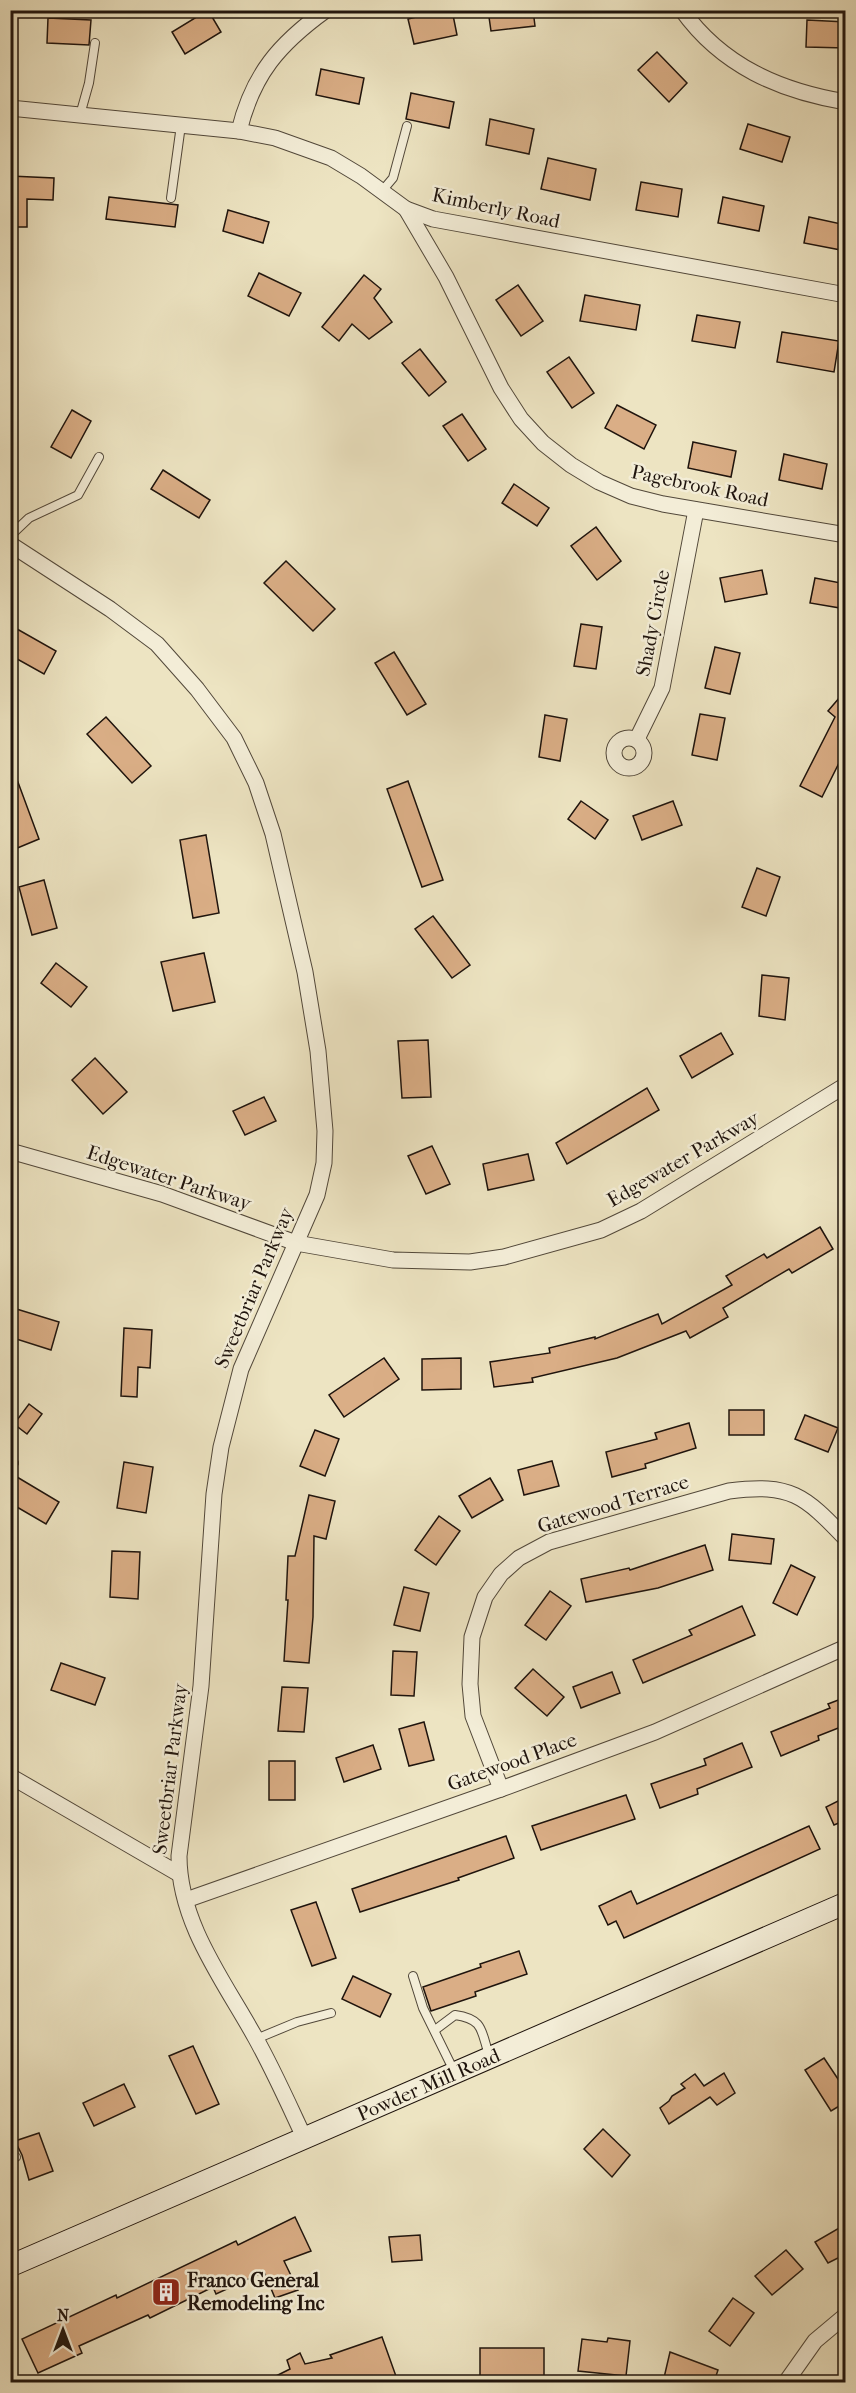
<svg xmlns="http://www.w3.org/2000/svg" width="856" height="2393" viewBox="0 0 856 2393" font-family="'IM FELL French Canon',serif">
  <rect width="100%" height="100%" fill="#ede4c2"/>
  <filter id="stains"><feTurbulence type="fractalNoise" baseFrequency=".00333" numOctaves="4"/><feColorMatrix values="0 0 0 0 .2 0 0 0 0 .09 0 0 0 0 .02 0 0 0 .5 -.17"/></filter>
  <radialGradient id="worn" r=".72"><stop offset=".6" stop-color="#630" stop-opacity="0"/><stop offset="1" stop-color="#630" stop-opacity=".3"/></radialGradient>
  <!-- building -->
  <g fill="#daae86" stroke="#1f140d" stroke-width="1.5">
    <polygon points="208,10 221,32 185,54 172,32"/>
    <polygon points="445,10 452,10 457,35 414,44 408,19"/>
    <polygon points="488,10 533,10 535,26 491,31"/>
    <polygon points="48,18 91,20 89,45 47,43"/>
    <polygon points="807,20 846,22 846,48 806,47"/>
    <polygon points="657,52 687,83 669,102 638,70"/>
    <polygon points="321,69 364,78 359,104 316,95"/>
    <polygon points="411,93 454,102 449,128 406,119"/>
    <polygon points="490,119 534,129 529,154 486,145"/>
    <polygon points="748,124 790,137 782,162 740,149"/>
    <polygon points="548,158 596,169 590,200 541,189"/>
    <polygon points="10,176 54,178 53,200 27,199 27,227 11,227"/>
    <polygon points="641,182 682,189 678,217 636,210"/>
    <polygon points="109,197 178,205 175,227 106,219"/>
    <polygon points="723,197 764,206 759,231 718,223"/>
    <polygon points="228,210 269,222 263,243 223,231"/>
    <polygon points="809,217 846,225 846,251 804,243"/>
    <polygon points="259,273 301,293 289,316 248,296"/>
    <polygon points="364,275 381,289 374,298 392,322 369,339 352,324 339,341 322,327"/>
    <polygon points="518,285 543,321 521,336 496,300"/>
    <polygon points="585,295 640,305 636,330 580,321"/>
    <polygon points="697,315 740,322 735,348 692,341"/>
    <polygon points="782,332 839,341 834,372 777,362"/>
    <polygon points="420,349 446,382 429,396 402,363"/>
    <polygon points="569,357 594,393 572,408 547,372"/>
    <polygon points="617,405 656,425 644,449 605,428"/>
    <polygon points="72,410 91,421 71,458 51,447"/>
    <polygon points="462,414 486,449 468,461 443,426"/>
    <polygon points="693,442 736,451 731,477 688,468"/>
    <polygon points="784,454 827,464 822,489 779,480"/>
    <polygon points="163,470 210,500 199,518 151,489"/>
    <polygon points="514,484 549,508 537,526 502,503"/>
    <polygon points="596,527 621,561 597,580 571,546"/>
    <polygon points="286,561 335,609 313,631 264,583"/>
    <polygon points="762,570 767,594 725,602 720,578"/>
    <polygon points="815,578 846,584 846,609 810,603"/>
    <polygon points="581,624 602,627 596,669 574,666"/>
    <polygon points="10,625 56,651 44,674 10,655"/>
    <polygon points="715,647 740,653 730,694 705,688"/>
    <polygon points="394,652 426,704 407,715 375,663"/>
    <polygon points="846,690 846,749 822,797 800,786 835,717 828,711"/>
    <polygon points="700,714 725,718 717,760 692,755"/>
    <polygon points="545,715 567,719 560,761 539,757"/>
    <polygon points="106,717 151,766 132,783 87,734"/>
    <polygon points="12,766 39,839 15,849 10,838"/>
    <polygon points="408,781 443,880 422,887 387,789"/>
    <polygon points="581,801 608,820 595,839 568,819"/>
    <polygon points="673,801 682,825 642,840 633,816"/>
    <polygon points="206,835 219,913 193,918 180,840"/>
    <polygon points="757,868 780,877 766,916 742,907"/>
    <polygon points="44,880 57,928 32,935 19,887"/>
    <polygon points="433,916 470,965 452,978 415,929"/>
    <polygon points="204,953 215,1002 173,1011 161,962"/>
    <polygon points="56,963 87,987 71,1007 41,983"/>
    <polygon points="762,975 789,978 785,1020 759,1016"/>
    <polygon points="721,1033 733,1054 692,1078 680,1056"/>
    <polygon points="428,1040 431,1097 402,1098 398,1041"/>
    <polygon points="95,1058 127,1092 103,1114 72,1080"/>
    <polygon points="647,1088 659,1110 567,1164 556,1143"/>
    <polygon points="264,1097 276,1121 245,1135 233,1111"/>
    <polygon points="432,1146 450,1184 426,1194 408,1156"/>
    <polygon points="528,1154 534,1180 488,1190 483,1164"/>
    <polygon points="820,1227 833,1249 792,1273 789,1269 723,1308 728,1317 690,1338 686,1331 617,1358 532,1378 533,1382 494,1387 490,1362 550,1353 549,1348 595,1337 595,1339 658,1314 662,1324 732,1285 726,1276 764,1254 767,1258"/>
    <polygon points="10,1307 59,1322 51,1350 10,1337"/>
    <polygon points="124,1328 152,1330 150,1368 138,1367 137,1397 121,1396"/>
    <polygon points="384,1358 399,1379 344,1417 329,1395"/>
    <polygon points="461,1358 461,1389 422,1390 422,1359"/>
    <polygon points="29,1404 42,1414 27,1434 14,1424"/>
    <rect x="729" y="1410" width="35" height="25"/>
    <polygon points="805,1415 838,1428 828,1452 795,1439"/>
    <polygon points="689,1423 696,1448 645,1464 646,1468 612,1477 606,1452 657,1439 655,1433"/>
    <polygon points="315,1430 339,1439 325,1476 300,1466"/>
    <polygon points="552,1461 559,1486 524,1495 518,1470"/>
    <polygon points="124,1462 153,1467 146,1513 117,1508"/>
    <polygon points="17,1477 59,1502 46,1524 10,1503 10,1488"/>
    <polygon points="490,1478 503,1500 472,1518 459,1496"/>
    <polygon points="309,1495 335,1501 326,1539 314,1536 313,1617 309,1663 284,1661 288,1600 286,1600 288,1556 295,1556"/>
    <polygon points="439,1516 460,1531 436,1565 415,1550"/>
    <polygon points="732,1534 774,1539 771,1564 729,1560"/>
    <polygon points="705,1545 713,1570 658,1588 586,1602 581,1579 629,1568 630,1570"/>
    <polygon points="112,1551 140,1552 138,1599 110,1597"/>
    <polygon points="791,1565 815,1577 797,1615 773,1603"/>
    <polygon points="404,1587 429,1593 420,1631 394,1625"/>
    <polygon points="550,1591 571,1606 546,1640 525,1625"/>
    <polygon points="742,1606 755,1635 643,1683 633,1660 692,1635 689,1630"/>
    <polygon points="393,1651 417,1652 414,1696 391,1695"/>
    <polygon points="61,1663 105,1678 95,1705 51,1690"/>
    <polygon points="533,1669 564,1697 547,1716 515,1688"/>
    <polygon points="612,1672 620,1693 581,1708 573,1687"/>
    <polygon points="282,1687 308,1688 304,1732 278,1731"/>
    <polygon points="846,1697 846,1725 818,1736 819,1740 781,1756 771,1732 830,1708 828,1704"/>
    <polygon points="424,1722 434,1760 409,1766 399,1729"/>
    <polygon points="742,1743 752,1767 697,1789 698,1794 660,1808 651,1784 706,1765 704,1759"/>
    <polygon points="373,1745 381,1769 344,1782 336,1758"/>
    <rect x="269" y="1761" width="26" height="39"/>
    <polygon points="626,1795 635,1819 541,1850 532,1826"/>
    <polygon points="846,1797 846,1820 834,1825 826,1807"/>
    <polygon points="809,1826 820,1849 624,1938 616,1921 608,1925 599,1906 631,1891 637,1904"/>
    <polygon points="506,1836 514,1858 458,1878 459,1880 360,1912 352,1889"/>
    <polygon points="316,1902 336,1958 312,1966 291,1910"/>
    <polygon points="519,1951 527,1974 475,1992 476,1996 431,2011 423,1987 481,1967 480,1964"/>
    <polygon points="353,1976 391,1994 380,2017 342,1999"/>
    <polygon points="193,2046 219,2104 196,2114 169,2056"/>
    <polygon points="824,2058 846,2091 846,2102 831,2111 805,2070"/>
    <polygon points="724,2073 735,2093 717,2105 710,2097 669,2124 660,2108 669,2101 672,2096 685,2088 681,2084 695,2074 704,2086"/>
    <polygon points="124,2084 135,2107 94,2126 83,2103"/>
    <polygon points="603,2129 630,2155 612,2177 584,2149"/>
    <polygon points="39,2133 53,2171 29,2180 22,2155 15,2141"/>
    <polygon points="295,2217 311,2251 284,2261 298,2290 275,2298 264,2272 216,2294 213,2287 150,2318 148,2315 79,2346 82,2353 38,2373 22,2339 116,2295 117,2298 236,2241 238,2245"/>
    <polygon points="846,2224 846,2254 828,2263 815,2242"/>
    <polygon points="420,2235 422,2260 392,2262 389,2237"/>
    <polygon points="786,2250 803,2269 772,2295 755,2276"/>
    <polygon points="733,2298 754,2313 730,2346 709,2331"/>
    <polygon points="382,2337 397,2379 390,2382 264,2382 290,2369 287,2360 300,2353 305,2364 332,2358 330,2355"/>
    <polygon points="608,2338 630,2341 626,2376 578,2371 582,2339 607,2342"/>
    <rect x="480" y="2348" width="64" height="28"/>
    <polygon points="670,2352 718,2370 714,2382 663,2382"/>
  </g>
  <g fill="none" stroke-linecap="round" stroke-linejoin="round">
    <!-- lane casing -->
    <g stroke="#52483a" stroke-width="10">
      <g id="lane">
        <polyline points="80,115 89,83 95,43"/>
        <polyline points="382,191 393,178 407,126"/>
        <polyline points="171,198 181,125"/>
        <polyline points="10,536 29,518 78,495 99,457"/>
        <polyline points="10,1468 14,1463"/>
        <polyline points="413,1976 423,2008 454,2071"/>
        <path d="M435 2030 455 2015C484 2019 481 2031 489 2055"/>
        <polyline points="256,2039 297,2022 331,2013"/>
        <polyline points="10,2158 16,2157"/>
      </g>
    </g>
    <!-- street casing -->
    <g stroke="#52483a" stroke-width="17">
      <g id="street">
        <path d="M682 10C722 66 780 91 846 102"/>
        <polyline points="10,108 239,131 275,138 331,158 361,176 406,209 433,219 846,295"/>
        <path d="M239 131C253 74 279 44 326 10"/>
        <polyline points="406,209 446,277 501,388 521,419 543,443 571,465 599,482 631,496 663,504 846,535"/>
        <path d="M10 544 110 609 157 644 197 689 234 738 256 783 273 834 305 972 318 1051 325 1131 324 1163 317 1195 241 1369 221 1447 214 1494 201 1686 179 1856C179 1923 224 1981 255 2037 273 2069 288 2103 304 2137"/>
        <circle cx="629" cy="753" r="15"/>
        <polyline points="637,739 662,688 696,510"/>
        <polyline points="10,1151 162,1194 296,1243 393,1260 470,1262 504,1257 601,1230 641,1211 846,1085"/>
        <polyline points="10,1776 179,1874"/>
        <path d="M501 1789 473 1716 470 1684 472 1637 485 1597 501 1574 519 1558 549 1542 729 1491C791 1483 804 1495 846 1539"/>
        <polyline points="186,1900 501,1789 655,1732 846,1647"/>
        <polyline points="786,2382 815,2341 846,2315"/>
      </g>
    </g>
    <!-- secondary casing -->
    <g stroke="#1f140d" stroke-width="23">
      <g id="secondary">
        <path id="s1" d="M10 2266 846 1903"/>
      </g>
    </g>
    <!-- lane -->
    <use href="#lane" stroke="#f3edd7" stroke-width="8"/>
    <!-- street -->
    <use href="#street" stroke="#f3edd7" stroke-width="15"/>
    <!-- secondary -->
    <use href="#secondary" stroke="#f3edd7" stroke-width="21"/>
  </g>
  <!-- icons -->
  <defs>
    <g id="building-square" transform="scale(1.5)"><rect x="-9" y="-9" width="18" height="18" rx="4" fill="#8f2418" stroke="#f3edd7"/><path d="M-4-6H4V6H1V3H-1V6H-4ZM-2.5-4.3h1.7v1.8h-1.7ZM.8-4.3h1.7v1.8H.8ZM-2.5-1h1.7V.8h-1.7ZM.8-1h1.7V.8H.8Z" fill="#fff"/></g>
  </defs>
  <g fill-rule="evenodd">
    <use href="#building-square" x="166" y="2292"/>
  </g>
  <g text-anchor="middle" dominant-baseline="central" stroke-width="5" stroke-linejoin="round" paint-order="stroke">
    <!-- street labels -->
    <g font-size="20" fill="#1f140d" stroke="#f3edd7">
      <text transform="translate(496 208) rotate(12)">Kimberly Road</text>
      <text transform="translate(700 486) rotate(12)">Pagebrook Road</text>
      <text transform="translate(653 623) rotate(-79)">Shady Circle</text>
      <text transform="translate(683 1159) rotate(-30)">Edgewater Parkway</text>
      <text transform="translate(169 1178) rotate(18)">Edgewater Parkway</text>
      <text transform="translate(254 1288) rotate(-67)">Sweetbriar Parkway</text>
      <text transform="translate(613 1504) rotate(-17)">Gatewood Terrace</text>
      <text transform="translate(512 1762) rotate(-20)">Gatewood Place</text>
      <text transform="translate(170 1769) rotate(-83)">Sweetbriar Parkway</text>
      <text stroke="none"><textPath href="#s1" startOffset="456">Powder Mill Road</textPath></text>
    </g>
    <!-- poi labels -->
    <g font-size="20" font-weight="bold" fill="#1f140d" stroke="#f3edd7" text-anchor="start">
      <text x="187" y="2280">Franco General<tspan x="187" dy="23">Remodeling Inc</tspan></text>
    </g>
  </g>
  <!-- margin -->
  <rect width="856" height="2393" fill="none" stroke="#ede4c2" stroke-width="36"/>
  <rect x="12" y="12" width="832" height="2369" fill="none" stroke="#1f140d" stroke-width="3"/>
  <rect x="18" y="18" width="820" height="2357" fill="none" stroke="#1f140d" stroke-width="1.5"/>
  <!-- north arrow -->
  <g transform="translate(63 2330)" stroke="#f3edd7" stroke-width="4.5" paint-order="stroke">
  <path d="M0-4.5L10 22L0 15L-10 22Z" fill="#1f140d"/>
  <text y="-9" font-size="16" font-weight="bold" text-anchor="middle" fill="#1f140d">N</text>
  </g>
  <rect width="100%" height="100%" filter="url(#stains)"/>
  <rect width="100%" height="100%" fill="url(#worn)"/>
</svg>
